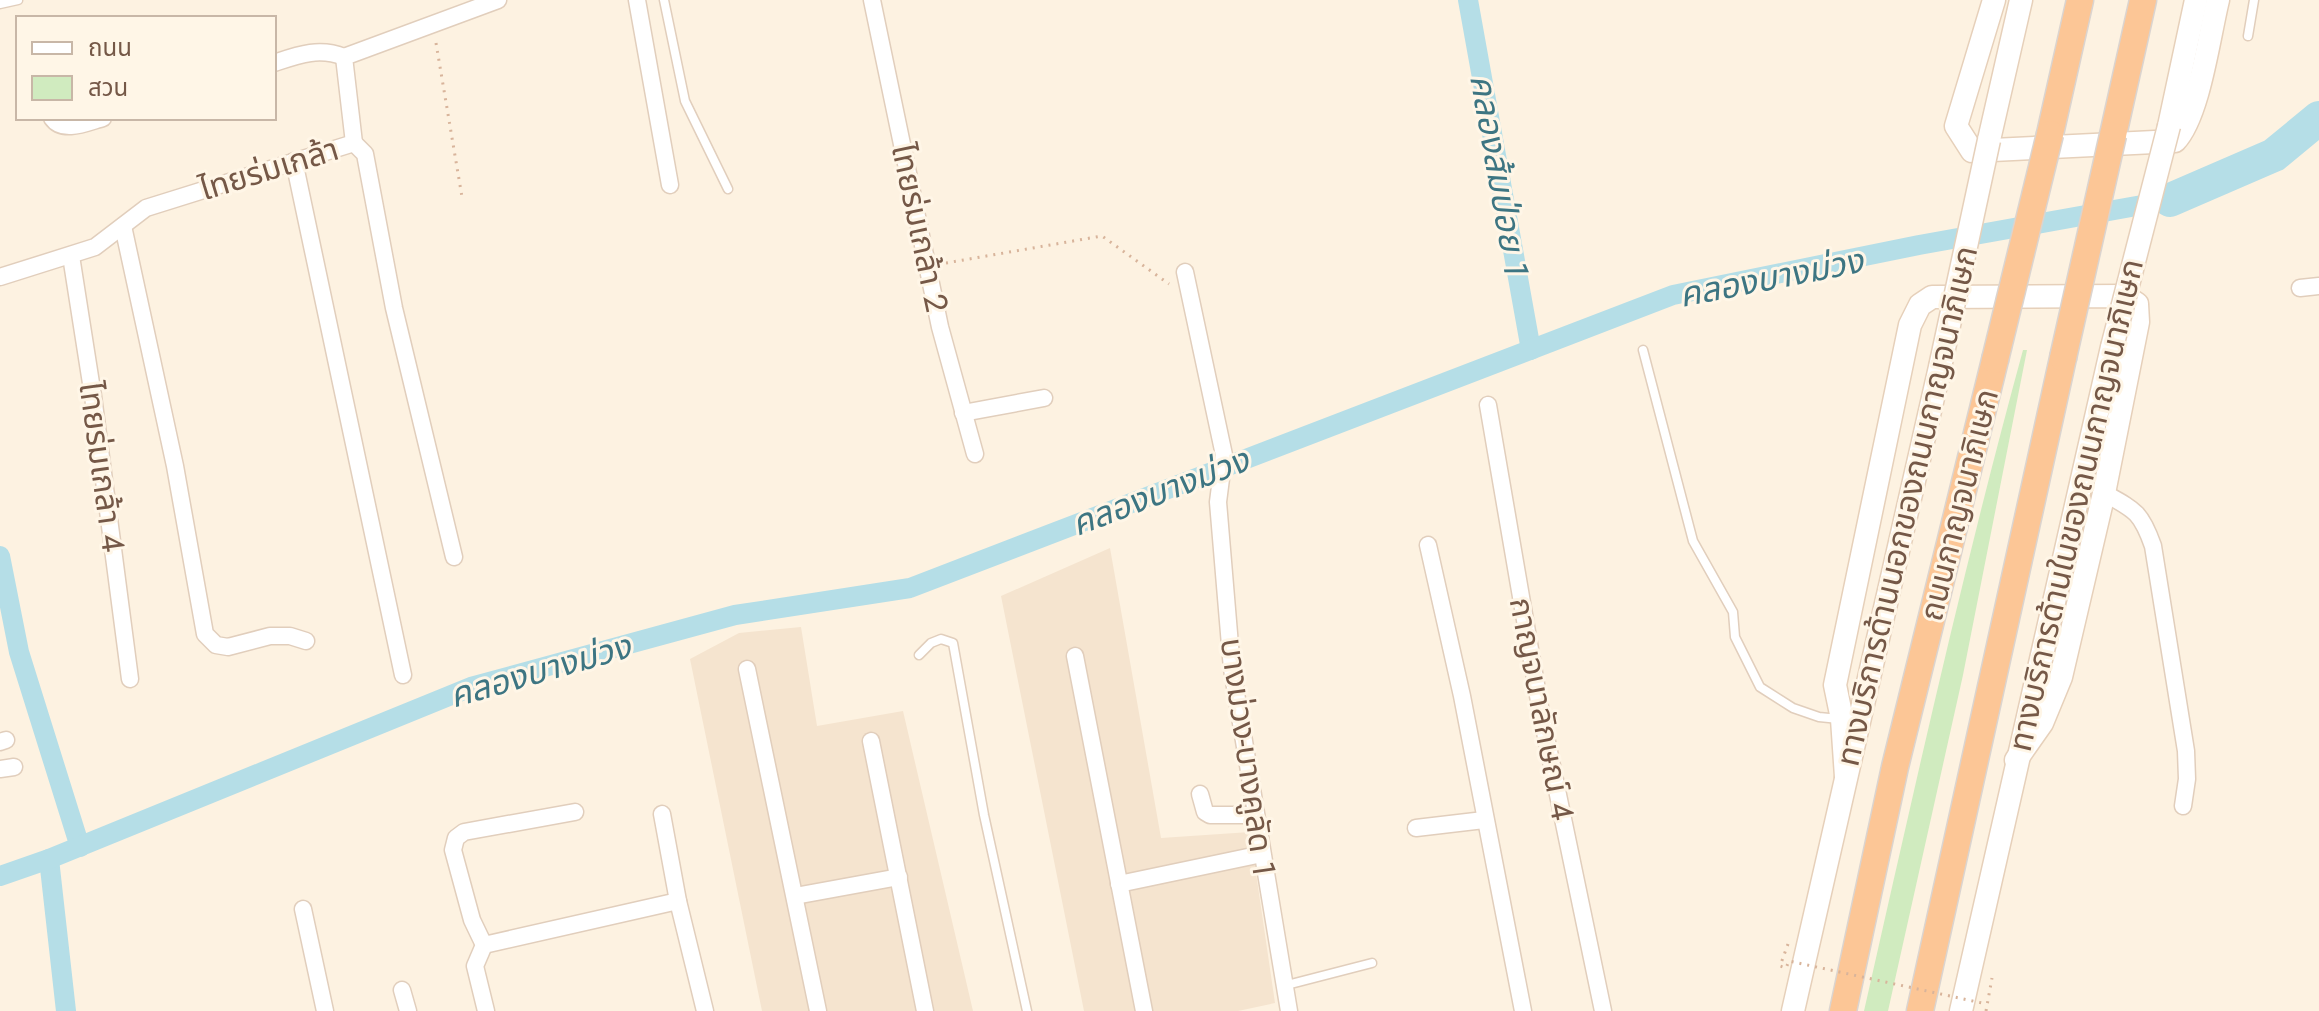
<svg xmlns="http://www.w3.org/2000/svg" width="2319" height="1011" viewBox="0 0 2319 1011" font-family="Jost,'Noto Sans Thai',sans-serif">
  <rect width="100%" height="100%" fill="#fdf2e1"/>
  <!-- residential -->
  <g fill="#f5e4cf">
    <polygon points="1110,548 1161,838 1250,832 1275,1003 1238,1011 1084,1011 1001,596"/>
    <polygon points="801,627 817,726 903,711 973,1011 762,1011 690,659 739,633"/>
  </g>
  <!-- green -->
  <path fill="#d0ebbf" d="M2023 350H2027L1963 675 1888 1011H1864C1914 790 1963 569 2023 350Z"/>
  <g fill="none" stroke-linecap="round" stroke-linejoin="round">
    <!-- canal -->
    <g stroke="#b5dee7" stroke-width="20">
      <polyline points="1468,0 1531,350"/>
      <polyline points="0,556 19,652 80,847"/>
      <polyline points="49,859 66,1011"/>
      <polyline points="0,876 49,859 471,687 735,615 910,588 1673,295 1919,245 2170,200"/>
    </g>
    <!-- river -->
    <polyline stroke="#b5dee7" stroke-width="34" points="2170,200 2274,155 2319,118"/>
    <!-- service casing -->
    <g stroke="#e1cebc" stroke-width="11">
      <g id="service">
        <polyline points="664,0 685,101 728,189"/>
        <polyline points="0,4 18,0"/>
        <polyline points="2248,36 2254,0"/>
        <polyline points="1643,350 1693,541 1733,612 1735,637 1760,687 1793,708 1819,717 1839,719"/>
        <polyline points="919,655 931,643 941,639 953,643 984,815 1027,1011"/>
        <polyline points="1283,986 1372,963"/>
      </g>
    </g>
    <!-- minor casing -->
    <g stroke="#e1cebc" stroke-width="19">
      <g id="minor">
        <polyline points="637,0 670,185"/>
        <polyline points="872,0 940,327 975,454"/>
        <path d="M274 63C298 55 319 47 344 57"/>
        <path d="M52 118C63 134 88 122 103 118"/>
        <polyline points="354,143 365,154 394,308 454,557"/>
        <polyline points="294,161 403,675"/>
        <polyline points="123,226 175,466 205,634 216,645 228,647 270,636 290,636 306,641"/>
        <polyline points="71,256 93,396 130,679"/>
        <polyline points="1185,272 1224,455 1218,502 1232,669 1289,1011"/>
        <polyline points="0,277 95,247 146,208 354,143 344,57 498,0"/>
        <polyline points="2300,288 2319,286"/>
        <polyline points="1488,405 1541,713 1603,1011"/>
        <polyline points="963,413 1044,398"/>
        <path d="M2104 493C2135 510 2141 512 2153 546L2186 751 2187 779 2183 806"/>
        <polyline points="1428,545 1462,696 1523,1011"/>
        <polyline points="1075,656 1144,1011"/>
        <polyline points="747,669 818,1011"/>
        <polyline points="871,741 925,1011"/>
        <polyline points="0,742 6,740"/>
        <polyline points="0,769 14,767"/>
        <polyline points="1200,794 1205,812 1210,815 1256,815"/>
        <polyline points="575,812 464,832 456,838 453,850 472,920 484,945 678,901"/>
        <polyline points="662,814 678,901 705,1011"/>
        <polyline points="1416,828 1484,820"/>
        <polyline points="1119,884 1262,854"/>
        <polyline points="795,896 899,877"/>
        <polyline points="303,909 325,1011"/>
        <polyline points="484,945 475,966 486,1011"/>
        <polyline points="402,990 408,1011"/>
      </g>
    </g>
    <!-- secondary casing -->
    <g stroke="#e6d0ba" stroke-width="25">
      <g id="secondary">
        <path d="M1994 0 1956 126 1972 151 2175 141C2199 116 2209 36 2218 0"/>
        <polyline points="2169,126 2196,0"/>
        <polyline points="1989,140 2021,0"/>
        <polyline points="1846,777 1842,719 1835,685 1910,325 1920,305 1932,297 2125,296 2137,304 2138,322 2104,493 2061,677 2042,723 2016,760"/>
        <polyline points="1793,1011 1940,367"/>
        <polyline points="1961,1011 2112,347"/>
      </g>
    </g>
    <!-- trunk casing -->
    <g stroke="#dbd4cf" stroke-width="29">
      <g id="trunk">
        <polyline points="2050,134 2080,0"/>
        <polyline points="2113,135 2143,0"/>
        <polyline points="1843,1011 1895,767 1995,360"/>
        <polyline points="1920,1011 2063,358"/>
      </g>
    </g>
    <!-- path -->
    <g stroke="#d8b49b" stroke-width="3" stroke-dasharray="2 6" stroke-linecap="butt">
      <polyline points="436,43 462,197"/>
      <polyline points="946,263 1102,236 1169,284"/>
      <polyline points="1986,1011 1992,978"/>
    </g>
    <!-- service -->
    <use href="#service" stroke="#fff" stroke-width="8"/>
    <!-- minor -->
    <use href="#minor" stroke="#fff" stroke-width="16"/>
    <!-- secondary -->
    <use href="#secondary" stroke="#fff" stroke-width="22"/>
    <!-- trunk -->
    <use href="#trunk" stroke="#fcc696" stroke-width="26"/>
    <!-- secondary-bridge casing -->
    <g stroke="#e6d0ba" stroke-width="25" stroke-linecap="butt">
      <g id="secondary-bridge">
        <polyline points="2112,347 2169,126"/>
        <polyline points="1940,367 1989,140"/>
      </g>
    </g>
    <!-- trunk-bridge casing -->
    <g stroke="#dbd4cf" stroke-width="29" stroke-linecap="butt">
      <g id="trunk-bridge">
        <polyline points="2063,358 2113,135"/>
        <polyline points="1995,360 2050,134"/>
      </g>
    </g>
    <!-- path-bridge -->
    <polyline stroke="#d8b49b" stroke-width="3" stroke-dasharray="2 6" stroke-linecap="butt" points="1788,944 1780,966 1786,968 1789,961 1982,1003"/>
    <!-- secondary-bridge -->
    <use href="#secondary-bridge" stroke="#fff" stroke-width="22"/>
    <!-- trunk-bridge -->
    <use href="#trunk-bridge" stroke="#fcc696" stroke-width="26"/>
  </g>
  <g text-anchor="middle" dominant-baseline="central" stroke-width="6" stroke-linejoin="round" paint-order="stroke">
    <!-- street labels -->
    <g font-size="32" fill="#755847" stroke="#fff6e7">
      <text transform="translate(269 169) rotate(-17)">ไทยร่มเกล้า</text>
      <text transform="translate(920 228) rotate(78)">ไทยร่มเกล้า 2</text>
      <text transform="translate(102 467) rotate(82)">ไทยร่มเกล้า 4</text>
      <text transform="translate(1959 505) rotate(-76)">ถนนกาญจนาภิเษก</text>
      <text transform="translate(2076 505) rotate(-77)">ทางบริการด้านในของถนนกาญจนาภิเษก</text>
      <text transform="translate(1907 506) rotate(-77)">ทางบริการด้านนอกของถนนกาญจนาภิเษก</text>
      <text transform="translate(1542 709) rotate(79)">กาญจนาลักษณ์ 4</text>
      <text transform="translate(1248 757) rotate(82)">บางม่วง-บางคูลัด 1</text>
    </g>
    <!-- water labels -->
    <g font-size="34" font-style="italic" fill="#3d7582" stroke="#fff6e7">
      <text transform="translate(1499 175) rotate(80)">คลองส้มป่อย 1</text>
      <text transform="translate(1771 278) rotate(-11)">คลองบางม่วง</text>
      <text transform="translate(1160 492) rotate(-21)">คลองบางม่วง</text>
      <text transform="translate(540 671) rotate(-16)">คลองบางม่วง</text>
    </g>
  </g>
  <!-- legend -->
  <rect x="16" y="16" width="260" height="104" fill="#fff6e7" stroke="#c8b7a7" stroke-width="2"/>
  <rect x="32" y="42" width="40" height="12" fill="#ffffff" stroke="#c8b7a7" stroke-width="2"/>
  <text x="88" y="56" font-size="24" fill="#755847">ถนน</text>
  <rect x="32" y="76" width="40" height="24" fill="#d0ebbf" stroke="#c8b7a7" stroke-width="2"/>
  <text x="88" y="96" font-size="24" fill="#755847">สวน</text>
</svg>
